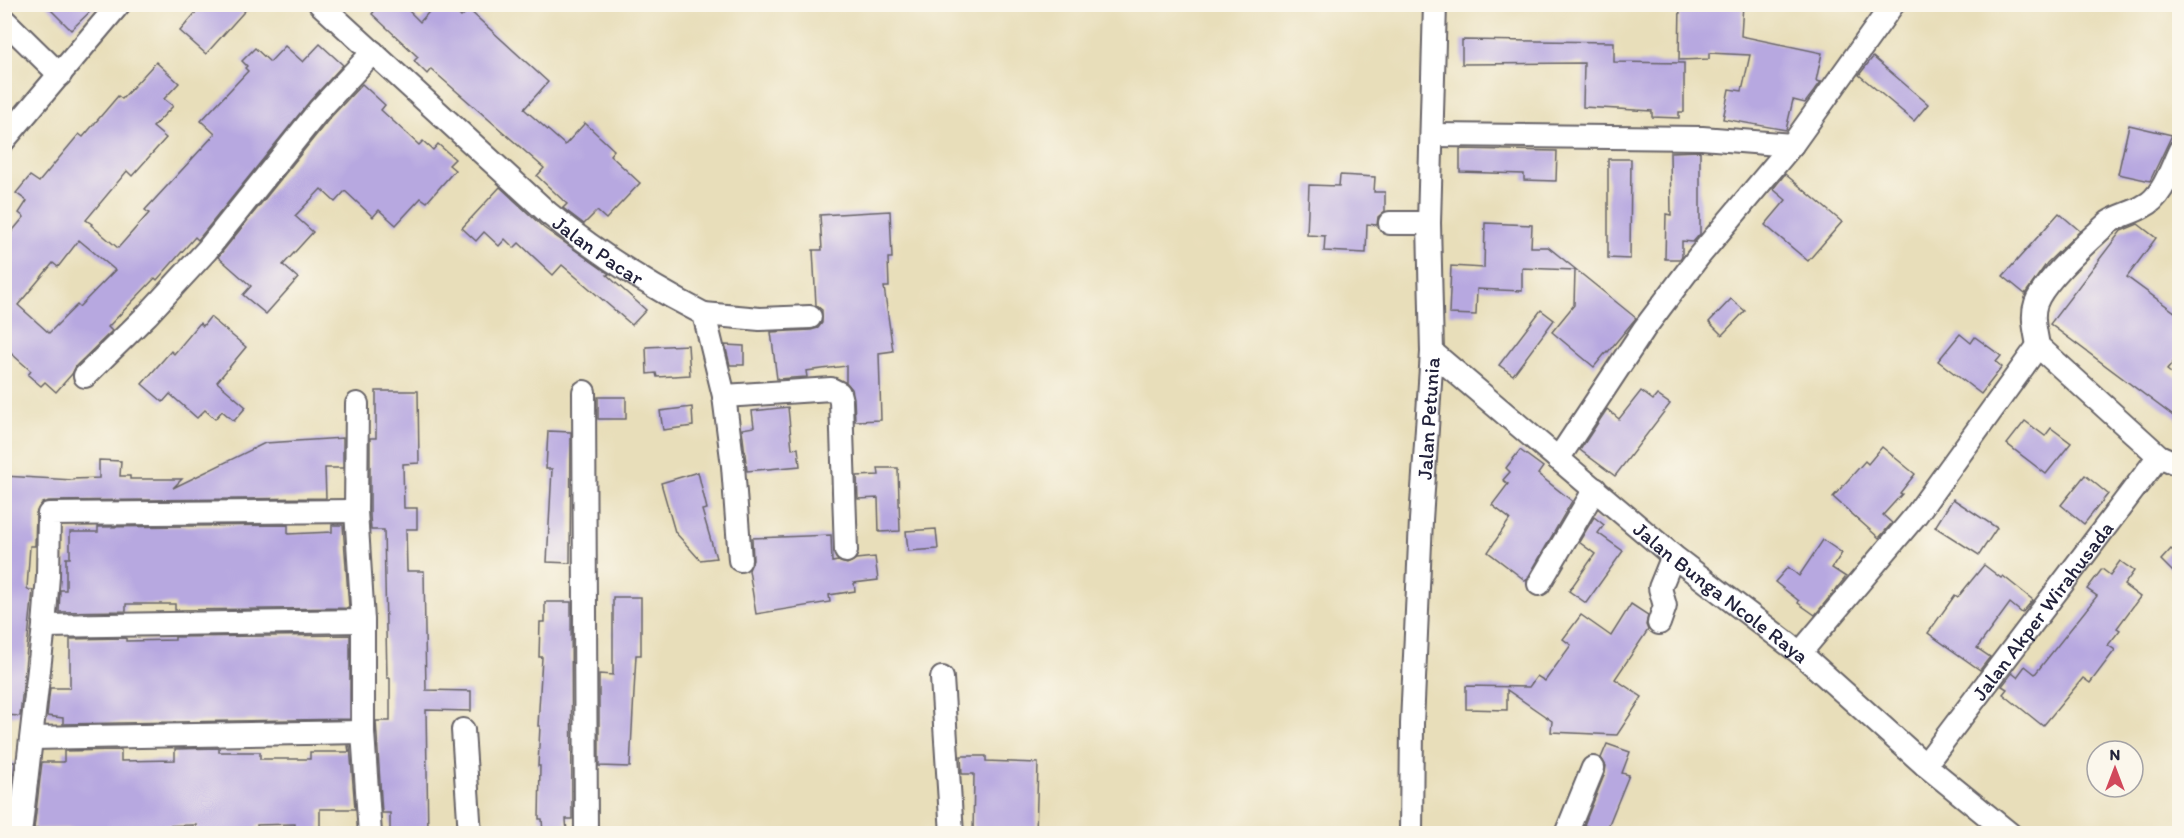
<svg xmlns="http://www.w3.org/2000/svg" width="2184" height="838" viewBox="0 0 2184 838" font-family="Itim,sans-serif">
  <rect width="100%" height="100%" fill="#fbf7ec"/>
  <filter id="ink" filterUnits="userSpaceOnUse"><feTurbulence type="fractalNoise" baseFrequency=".0167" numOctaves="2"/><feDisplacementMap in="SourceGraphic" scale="12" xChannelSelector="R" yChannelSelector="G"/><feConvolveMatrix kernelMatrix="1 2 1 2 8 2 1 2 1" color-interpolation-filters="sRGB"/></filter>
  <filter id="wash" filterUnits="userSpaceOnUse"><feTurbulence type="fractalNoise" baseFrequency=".008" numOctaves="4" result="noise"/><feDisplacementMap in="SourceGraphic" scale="24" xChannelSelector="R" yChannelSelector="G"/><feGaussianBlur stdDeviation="1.35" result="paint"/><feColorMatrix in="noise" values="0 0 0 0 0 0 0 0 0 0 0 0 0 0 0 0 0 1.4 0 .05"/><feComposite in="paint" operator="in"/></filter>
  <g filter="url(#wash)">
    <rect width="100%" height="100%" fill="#e8deba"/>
    <g id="blocks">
      <!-- building -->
      <g fill="#b7a8e0" fill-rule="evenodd">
        <polygon points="45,4 98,4 71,30"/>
        <polygon points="203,4 251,4 206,54 180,31"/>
        <polygon points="380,4 402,4 420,22 436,4 448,4 461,17 469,10 548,82 524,109 565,145 585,123 614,150 610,155 640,183 606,219 597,211 584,224 563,208 567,204 537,176 544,168 431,69 427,74 414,61 418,57 372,14"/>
        <polygon points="1680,4 1743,4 1741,36 1822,53 1816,81 1821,82 1805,103 1793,100 1786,130 1723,119 1729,89 1742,91 1750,55 1709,53 1709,59 1679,60"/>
        <polygon points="1462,40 1614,42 1614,62 1684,63 1684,112 1679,112 1679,118 1652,117 1652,111 1583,107 1584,63 1462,64"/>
        <path d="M320 44 343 65 309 102 198 240 195 237 157 280 155 278 108 327 112 331 76 366 72 374 56 392 45 382 41 386 28 375 31 371 4 347V241L24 217 19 213 27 201 16 193 30 176 39 182 79 134 83 137 118 96 122 99 156 62 179 83 164 99 173 106 153 127 166 138 132 176 127 171 86 220 92 224 91 225 118 248 149 213 145 210 215 134 201 121 248 71 245 68 247 66 242 61 255 48 270 62 285 46 303 62ZM79 240 115 270 79 307 77 305 49 333 18 305 53 263 58 267Z"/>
        <polygon points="1873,57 1928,104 1914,121 1859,75"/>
        <polygon points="362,84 385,105 381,110 419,145 423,141 433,150 438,144 455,159 449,165 455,170 427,202 421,198 396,225 379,210 373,217 345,191 335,202 321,189 295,216 313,232 283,265 298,278 266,314 243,295 251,286 218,257 329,119"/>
        <polygon points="2129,125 2172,135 2150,181 2118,174"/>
        <polygon points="1460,149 1557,151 1556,181 1524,180 1524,174 1460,172"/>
        <polygon points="1700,151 1700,234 1693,242 1682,241 1682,256 1680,259 1665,259 1666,214 1671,215 1670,152"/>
        <polygon points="1608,159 1631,159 1630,259 1608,258"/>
        <polygon points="1785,174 1842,222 1808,261 1765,225 1786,200 1773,189"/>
        <polygon points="1340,175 1375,177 1374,192 1385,192 1385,211 1378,217 1377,225 1367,224 1366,253 1324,251 1325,236 1307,235 1309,185 1339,186"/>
        <polygon points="500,187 544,228 609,274 607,275 646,310 632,325 562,265 553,275 519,243 514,248 505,239 499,246 484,232 476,241 462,228"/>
        <polygon points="890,211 892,258 888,258 889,287 884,287 893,351 879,353 881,420 855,421 854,398 852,389 846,382 846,366 806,371 807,377 777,379 771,332 811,330 818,328 822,323 822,310 816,305 813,250 822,250 820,215"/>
        <polygon points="2059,213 2080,231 2047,263 2025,294 2003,276"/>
        <polygon points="1485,223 1532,225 1531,247 1548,247 1636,318 1608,352 1607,351 1594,367 1552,332 1574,305 1575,270 1522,268 1522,291 1477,289 1476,315 1449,314 1451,266 1484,268"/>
        <polygon points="2138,224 2156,238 2127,277 2180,316 2180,354 2167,370 2180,380 2180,421 2050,324 2121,231"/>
        <polygon points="1731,299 1745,311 1722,335 1709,322"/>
        <polygon points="1541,310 1554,320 1513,375 1499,365"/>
        <polygon points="210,317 246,347 217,382 246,407 234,421 222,411 215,419 205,410 197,418 170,394 163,402 142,384 171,351 174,354 200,323 203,326"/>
        <polygon points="1960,334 1971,343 1975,337 2001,356 1996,362 2002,367 1981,394 1938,361"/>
        <polygon points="688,345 690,375 657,377 656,373 647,374 646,347"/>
        <polygon points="725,345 744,346 744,365 730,365"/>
        <polygon points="376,391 418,391 419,463 403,464 404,508 417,508 417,529 406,529 407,571 424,571 426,690 471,691 471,711 426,710 428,834 390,834 390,813 382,813 376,721 390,721 390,678 387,678 384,530 371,530 370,516 370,438 376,438"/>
        <polygon points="1641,391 1653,400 1657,395 1670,404 1615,476 1580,450 1607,409 1619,419"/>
        <rect x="598" y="397" width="28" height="22"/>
        <polygon points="692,407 693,426 663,430 660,411"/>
        <polygon points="788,407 792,449 798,448 800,466 747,471 742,429 754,427 752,411"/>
        <polygon points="2025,421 2045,436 2051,428 2071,443 2046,474 2007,444"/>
        <polygon points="548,431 571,432 570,563 547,562 552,469 546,469"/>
        <polygon points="343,438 343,468 325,468 326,498 49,501 42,503 36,513 35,546 30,546 27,588 29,590 33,590 20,716 4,715 4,476 73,480 73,479 99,478 99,460 121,461 120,476 130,476 130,479 182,479 173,488 265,443"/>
        <polygon points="1882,447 1915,474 1900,493 1902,494 1883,515 1892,523 1879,538 1833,497 1865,461 1868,464"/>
        <polygon points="1520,450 1543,467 1538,474 1572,501 1526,581 1488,552 1510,519 1492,505 1508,484 1503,480 1510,472 1506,468"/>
        <polygon points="878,468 898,468 900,531 879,532 878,498 858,499 857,476 879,475"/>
        <polygon points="698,472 707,509 702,510 716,558 700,560 675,532 661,483"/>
        <polygon points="2085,475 2108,494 2084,524 2061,505"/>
        <polygon points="1953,499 1997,528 1979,555 1935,527"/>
        <polygon points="1594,517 1604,525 1598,533 1623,551 1586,603 1569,591 1595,554 1579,542"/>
        <polygon points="288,525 288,534 332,532 332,525 343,525 349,608 175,610 175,604 126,604 126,611 59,612 60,590 66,590 66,558 70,558 70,532 98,532 98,527"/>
        <polygon points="936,529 938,549 908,551 906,531"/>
        <polygon points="831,535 832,562 838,561 847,564 856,559 875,557 878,580 854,583 855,591 829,595 830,602 756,614 749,570 753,560 752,538"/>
        <polygon points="1823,540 1842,553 1832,568 1846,577 1815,615 1798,603 1799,601 1775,582 1788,567 1799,576"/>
        <polygon points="2171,549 2180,557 2180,579 2161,560"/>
        <polygon points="2120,561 2134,571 2124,585 2140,597 2117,628 2120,630 2108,645 2115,650 2090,683 2083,678 2043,726 2003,694 2007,689 2002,686 2012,673 2017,677 2025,666 2035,674 2097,596 2087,589 2102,569 2110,575"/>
        <polygon points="1984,565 2001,578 2003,576 2033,600 2022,613 2010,603 1977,648 1990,657 1980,670 1928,633 1955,595 1958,597"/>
        <polygon points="613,597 641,597 641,655 636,655 630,767 599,766 599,674 613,675"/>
        <polygon points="545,602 571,602 572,819 566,819 567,834 543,834 542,819 539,819 540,766 538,766 540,726 538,726 542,657 539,657 540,622 545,622"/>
        <polygon points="1631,604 1648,615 1646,625 1648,630 1615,679 1642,697 1617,735 1551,732 1552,721 1507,690 1507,710 1466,709 1466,686 1529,687 1537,676 1545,681 1571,645 1563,639 1581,615 1611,636"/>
        <polygon points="350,635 350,719 63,724 63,718 47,716 50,688 70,688 70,639 126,638 126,641 175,640 175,637"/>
        <polygon points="1607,744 1630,752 1622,773 1629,775 1605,834 1584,825 1605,773 1606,766 1601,758"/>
        <polygon points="348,746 350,746 355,809 320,809 320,834 295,834 295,824 257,825 257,834 196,834 196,825 122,827 122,834 99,834 99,828 34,829 42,762 64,762 64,751 121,750 121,761 175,760 175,749 219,748 219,752 260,752 260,759 310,759 310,752 349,752"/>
        <polygon points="961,756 986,756 986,761 1038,763 1036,834 973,834 974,774 962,774"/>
        <polygon points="4,762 15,762 7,829 4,829"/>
      </g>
    </g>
  </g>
  <g filter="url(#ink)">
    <use href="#blocks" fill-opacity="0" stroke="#676467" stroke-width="1.5"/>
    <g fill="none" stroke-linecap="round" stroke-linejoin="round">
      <!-- minor casing -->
      <g stroke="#676467" stroke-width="26">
        <g id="minor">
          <path id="s1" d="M320 4 548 213C596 252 649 286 704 314L724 396 733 466 740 560"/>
          <polyline points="4,20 60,75"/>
          <polyline points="1432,135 1702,138 1792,145"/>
          <polyline points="4,140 119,4"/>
          <path d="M2180 150C2171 168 2163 197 2144 206 2133 213 2120 215 2109 222 2090 239 2044 281 2036 303 2031 317 2036 332 2038 346L2159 456 2180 465"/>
          <polyline points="1390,223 1429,223"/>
          <polyline points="704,314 760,319 810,317"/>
          <path id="s2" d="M1432 352 1673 556 1800 653 1925 765 2010 834"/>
          <polyline points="85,376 147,315 207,250 319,110 373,52"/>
          <polyline points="584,392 586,834"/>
          <polyline points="724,396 831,389 839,393 841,401 846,551"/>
          <polyline points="357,404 356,511 363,621 363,732 370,834"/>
          <polyline points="1558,459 1644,329 1699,256 1792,145 1893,4"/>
          <polyline points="1539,584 1595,489"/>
          <polyline points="1659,623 1665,606 1660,588 1673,556"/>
          <polyline points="44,626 363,621"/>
          <polyline points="1800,653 1916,515 2038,346"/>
          <polyline points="942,678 952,834"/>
          <polyline points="463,730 470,834"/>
          <polyline points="32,738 363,732"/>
          <path id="s3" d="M1925 765 2159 456"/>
          <polyline points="20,834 44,626 48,576 49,514 356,511"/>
          <path id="s4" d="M1411 834 1412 724 1421 520 1432 352 1429 223 1435 4"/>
          <polyline points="1566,834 1593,768"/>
        </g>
      </g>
      <!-- minor -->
      <use href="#minor" stroke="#fff" stroke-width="22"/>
    </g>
  </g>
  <g text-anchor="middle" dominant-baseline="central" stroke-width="4.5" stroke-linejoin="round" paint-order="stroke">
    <!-- street labels -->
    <g font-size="21" fill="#22223b" stroke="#fbf7ec">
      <text stroke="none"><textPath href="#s1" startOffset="372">Jalan Pacar</textPath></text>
      <text stroke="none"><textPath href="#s4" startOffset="416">Jalan Petunia</textPath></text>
      <text stroke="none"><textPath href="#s2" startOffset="376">Jalan Bunga Ncole Raya</textPath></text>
      <text stroke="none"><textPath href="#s3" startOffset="194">Jalan Akper Wirahusada</textPath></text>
    </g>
  </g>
  <!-- margin -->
  <rect width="2184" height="838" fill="none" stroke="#fbf7ec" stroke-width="24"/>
  <!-- north arrow -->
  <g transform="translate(2115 769)"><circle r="28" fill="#fbf7ec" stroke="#a4a2a5" stroke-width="1.5"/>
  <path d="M0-4.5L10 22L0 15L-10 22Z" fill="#d1495b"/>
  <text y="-9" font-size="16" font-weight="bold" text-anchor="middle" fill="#22223b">N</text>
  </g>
</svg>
